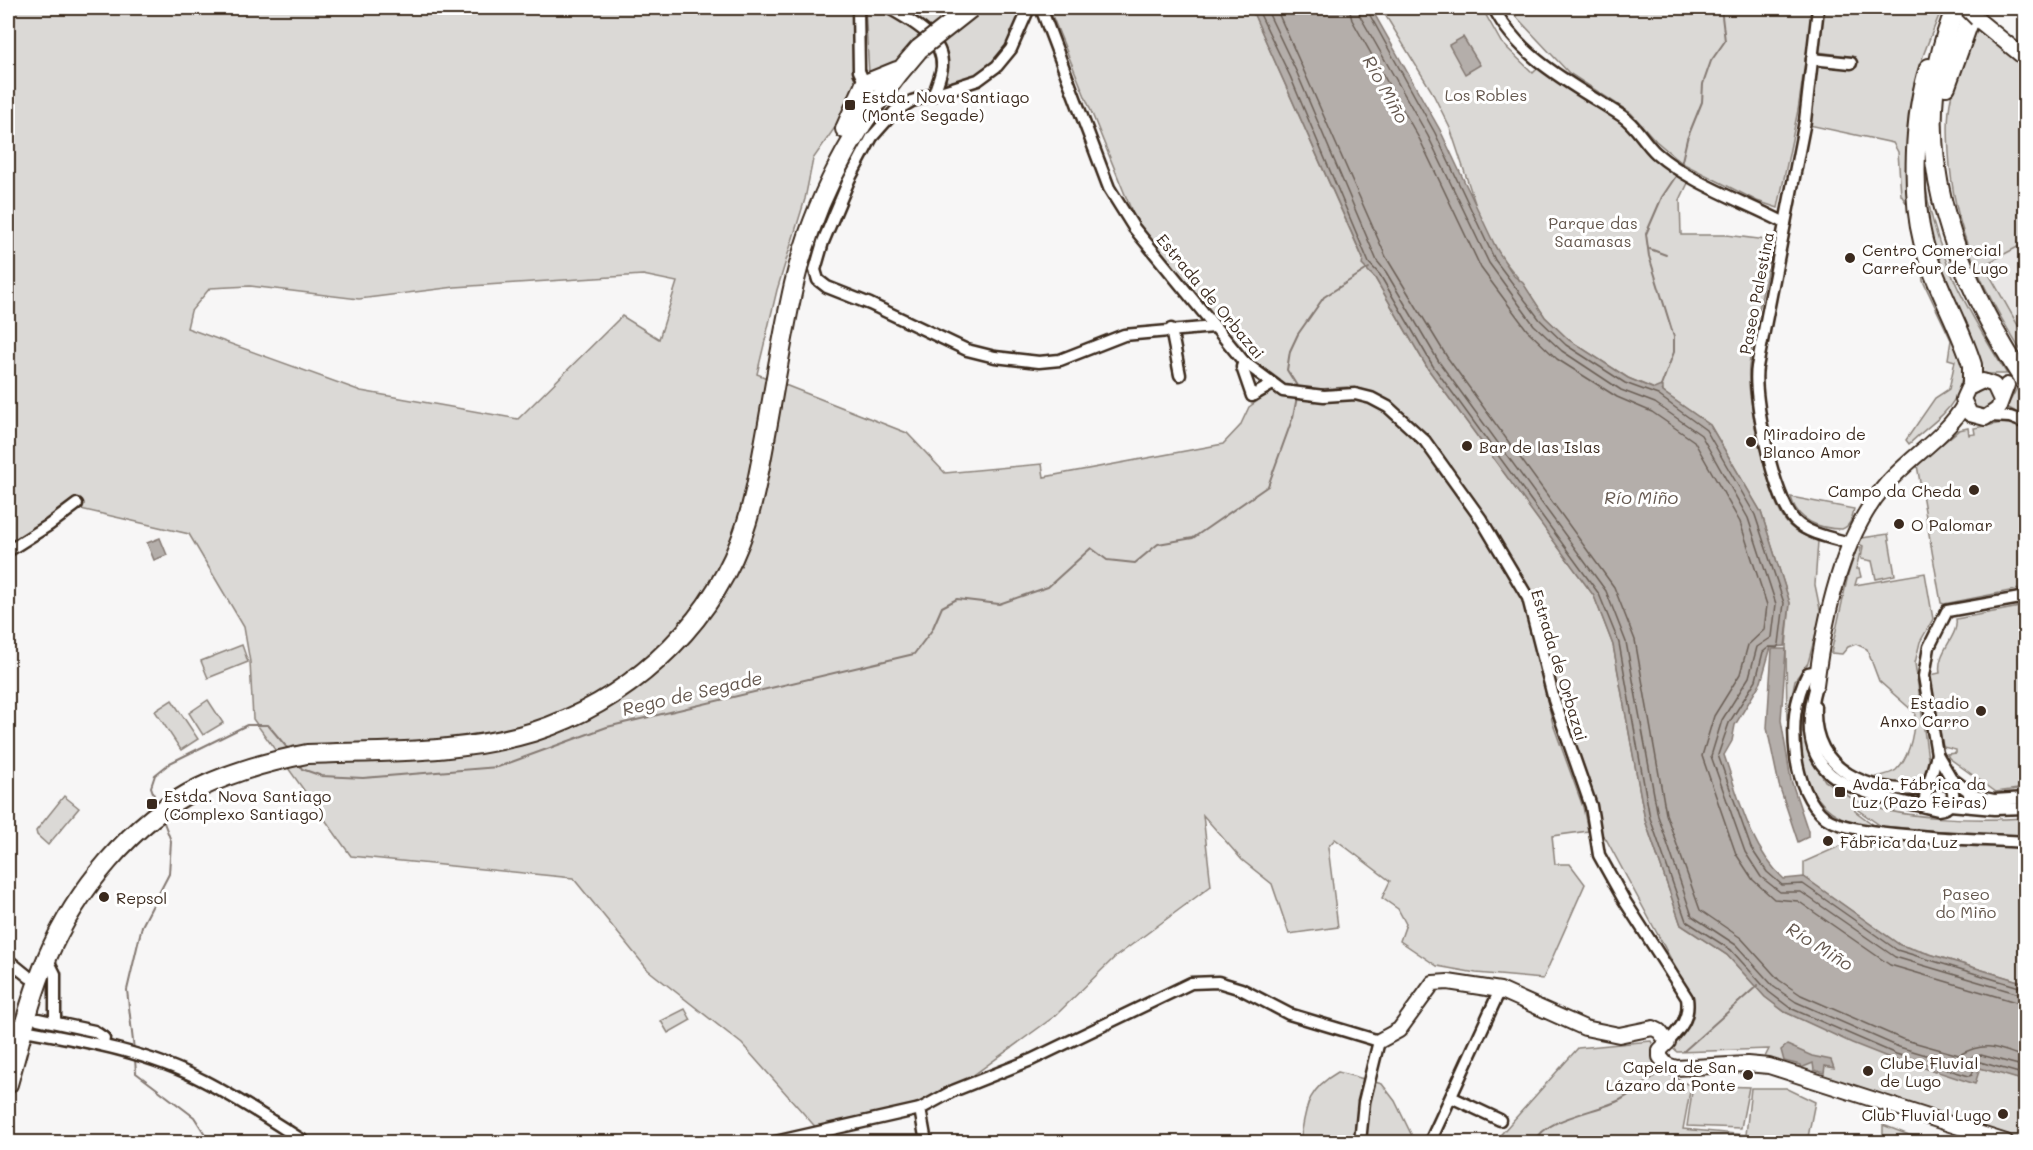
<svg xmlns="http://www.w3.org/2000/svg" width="2033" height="1150" viewBox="0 0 2033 1150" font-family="Mali,sans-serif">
  <rect width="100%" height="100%" fill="#f7f6f6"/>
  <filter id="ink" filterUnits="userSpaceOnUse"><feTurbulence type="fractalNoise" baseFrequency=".0167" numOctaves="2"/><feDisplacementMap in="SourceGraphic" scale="12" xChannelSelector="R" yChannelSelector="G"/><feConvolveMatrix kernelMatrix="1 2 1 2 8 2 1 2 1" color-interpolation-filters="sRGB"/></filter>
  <g filter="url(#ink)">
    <!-- built -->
    <polygon fill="#e9e7e6" points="2025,236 2025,338 1984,265"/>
    <!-- green -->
    <g fill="#dbd9d6" stroke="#8b827a" stroke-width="1.5" fill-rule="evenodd">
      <path d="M8 8H852L855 89 843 116 813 159 805 199 777 290 757 374 907 433 945 473 1042 464 1044 477 1223 444 1240 426 1249 407 1273 390 1282 394 1280 380 1246 355 1135 219 1049 8H1251L1363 259V265L1375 278 1428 369 1594 596 1613 645 1645 820 1681 925 1727 955 1765 997 1785 1012 1895 1060 1935 1071 1940 1065 1988 1069 2025 1081V1142L1765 1057 1769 1049 1677 1052 1671 1047C1686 1032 1697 1020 1692 998L1606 839 1597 830 1560 710 1529 593 1518 571 1443 455 1391 403 1374 393 1347 387 1322 389 1325 400 1360 399 1378 404 1423 445 1460 494 1517 588 1525 607 1553 724 1583 807 1588 831 1552 836 1555 864H1570L1585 884 1543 979 1476 973 1437 966 1400 941 1406 924 1398 909 1382 898 1390 881 1335 839 1328 847 1338 927 1289 934 1272 884 1242 860 1203 815 1211 886 1114 958 1055 1016 946 1095 819 1131 742 1044 648 970 573 878 351 856 253 719 250 662 244 627 189 534 68 506 8 545ZM643 275 677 282 659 339 622 316 518 419 361 391 187 328 191 311 210 288 250 286 359 299 455 287Z"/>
      <polygon points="865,8 954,8 888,69 869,73"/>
      <path d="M983 8H1025C1009 45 994 80 948 84 943 76 944 55 940 43Z"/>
      <path d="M1381 8H1482L1501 42 1533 73 1538 68 1621 121 1650 156 1688 183 1680 200 1681 235H1726L1774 241C1766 281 1753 327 1749 367 1746 396 1768 495 1784 519 1792 531 1804 536 1818 541L1815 585 1821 614 1808 663 1795 680 1787 720 1786 647 1790 603 1761 512 1710 425 1663 392V387L1655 389 1628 378 1569 340 1545 317 1523 284 1501 257 1473 204 1475 203 1450 128 1431 90Z"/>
      <polygon points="1508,8 1813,8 1798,110 1778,208 1757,201 1682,163 1656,141 1631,113 1569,73"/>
      <path d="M1822 8H1942C1931 36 1918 64 1912 94 1894 182 1938 275 1965 357 1960 411 1944 411 1909 444L1906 440 1935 398 1949 389 1955 361 1948 359 1951 340 1923 281 1921 257 1909 222V207L1901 195 1898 152 1893 143 1809 125 1817 66 1853 67 1855 57 1818 52Z"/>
      <path d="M1976 27 2025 66V243L1984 265 2025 338V357C1984 294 1953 230 1949 153 1948 135 1947 116 1951 98 1955 76 1964 54 1971 32Z"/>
      <path d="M1923 125C1924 143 1923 162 1925 180 1933 252 1970 315 2007 374H1982L1981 362 1948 296 1924 221Z"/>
      <polygon points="1981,386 1991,390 1995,404 1988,411 1978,412 1971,405 1970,396"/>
      <polygon points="2017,388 2025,401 2025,417 2007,407"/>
      <polygon points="2002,423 2021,425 2025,429 2025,588 1944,604 1941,603 1917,465 1959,430 1968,428 1969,435 1975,434 1974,428"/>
      <path d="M1791 497 1854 509C1852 517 1851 526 1842 529 1819 529 1797 521 1791 497Z"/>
      <polygon points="1888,534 1895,575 1876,579 1872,561 1861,559 1863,546 1859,544 1862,538"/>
      <path d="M1857 547 1861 548 1856 569H1859L1861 577 1857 578 1855 585 1925 573 1933 619 1920 642 1915 663 1929 766 1922 777 1910 782 1890 784 1873 778C1880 776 1891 774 1896 770 1911 756 1914 732 1915 713L1879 681 1867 649 1856 644 1848 647 1842 654 1831 653 1848 575Z"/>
      <path d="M2025 606V788L1996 792 1949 758 1947 754 1956 753V750L1943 747 1930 675 1940 673C1936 651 1959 637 1956 619Z"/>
      <polygon points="242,645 248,662 208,678 201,661"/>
      <path d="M1804 690 1802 731 1811 757 1825 781 1853 799 1855 811 1875 826C1799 820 1793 750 1804 690Z"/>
      <polygon points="172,700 198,739 181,750 155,711"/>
      <polygon points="208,700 223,723 203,735 189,713"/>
      <polygon points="64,796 79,808 48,845 37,835 36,831"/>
      <path d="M1856 800C1895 820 1981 821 2025 818V838L1881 826 1858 810Z"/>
      <polygon points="1853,836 2025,846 2025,983 1900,945 1804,877 1804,862 1847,843"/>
      <polygon points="685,1009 691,1020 668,1033 661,1021"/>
      <path d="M1651 1041C1661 1063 1669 1076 1691 1086L1683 1129 1746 1135 1751 1088H1786L1815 1102 1807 1142H1494L1578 1048Z"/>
      <path d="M1338 1072 1382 1084 1395 1101 1415 1142H1300C1306 1109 1305 1091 1338 1072Z"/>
      <polygon points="1693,1085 1749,1087 1741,1128 1687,1126"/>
      <polygon points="1883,1125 1909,1135 1944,1142 1883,1142"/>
    </g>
    <!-- water -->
    <g fill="#b4aeaa" stroke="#847972" stroke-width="1.5">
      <path d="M1251 8H1371L1440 130 1496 248 1514 276 1523 283 1545 317 1569 340 1628 378 1654 389 1661 386 1663 392 1710 425 1761 512 1790 603 1785 646 1771 647 1761 682 1735 725 1732 741 1724 755C1739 798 1750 848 1784 879L1804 877 1900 945 2025 983V1081L1980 1068 1975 1084 1938 1072 1937 1069 1935 1071 1895 1060 1852 1043 1785 1012 1765 997 1727 955 1681 925 1645 820 1613 645 1594 596 1428 369 1375 278 1362 265 1363 258Z"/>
      <polygon points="1463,37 1480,65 1465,74 1449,45"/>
      <polygon points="160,538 167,555 154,560 147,543"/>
      <polygon points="1772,649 1786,649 1781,720 1791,780 1808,831 1808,837 1798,842 1779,785 1767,728"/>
      <polygon points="1787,1045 1812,1056 1831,1060 1834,1068 1825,1066 1824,1073 1814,1070 1813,1063 1801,1068 1800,1065 1784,1061 1781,1050"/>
    </g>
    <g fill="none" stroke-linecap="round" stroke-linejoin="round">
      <!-- shore -->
      <g stroke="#6b5f56" stroke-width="1.5">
        <polyline points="1257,8 1290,76 1369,263 1380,275 1433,366 1599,594 1619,643 1650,818 1686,921 1731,950 1769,992 1790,1008 1896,1054 1969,1076 1972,1075 1975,1065 1980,1062 2026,1075"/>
        <polyline points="1266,8 1297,73 1377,261 1386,272 1439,362 1606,591 1626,642 1658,816 1692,916 1736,945 1774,987 1796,1002 1899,1047 1963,1066 1973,1057 1981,1055 2026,1067"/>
        <path d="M1276 8 1386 257 1447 357 1614 587 1635 640 1666 814 1700 910 1741 938 1779 980 1801 995 1902 1039 1959 1055C1987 1040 1997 1048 2026 1058"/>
        <polyline points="1349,8 1352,20 1420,140 1481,268 1527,330 1557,359 1617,397 1652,412 1694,441 1740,522 1767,605 1764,630 1748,645 1740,674 1714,716 1702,756 1736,854 1753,880 1774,899 1798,901 1890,965 2026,1005"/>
        <polyline points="1358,8 1360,16 1428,136 1489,263 1534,325 1562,351 1621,390 1655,403 1701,435 1748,518 1776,604 1772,637 1757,647 1749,677 1722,720 1711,756 1745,852 1761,877 1780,892 1801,892 1895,957 2026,996"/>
        <polyline points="1366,8 1435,133 1495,260 1540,320 1566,345 1625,383 1658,395 1706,430 1755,515 1784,603 1779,644 1777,648 1769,647 1763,652 1756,680 1729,723 1718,755 1751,848 1767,872 1782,885 1803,884 1897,950 2026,989"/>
      </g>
      <!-- stream -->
      <g stroke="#847972" stroke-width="2">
        <polyline points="1681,165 1687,139 1702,102 1703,84 1711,61 1725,41 1721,8"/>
        <polyline points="1650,249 1666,255"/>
        <polyline points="1661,386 1674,352 1674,337 1649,256 1646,234 1662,197 1678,173"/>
        <polyline points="1299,389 1287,370 1290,351 1298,334 1324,297 1369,268"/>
        <polyline points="298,762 302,769 322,776 363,778 498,767 607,727 914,654 932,630 942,607 957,599 999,604 1048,587 1091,548 1107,560 1135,563 1158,544 1193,538 1268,486 1293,417 1297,397"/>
        <polyline points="157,804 151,787 155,775 170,763 247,725 268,725 289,750"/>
        <polyline points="134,1050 127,990 142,926 169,874 171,841 163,820"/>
        <polyline points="1684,1051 1758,985"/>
        <polyline points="135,1059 136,1073 194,1117 210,1142"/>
        <path d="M1535 1142C1544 1118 1597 1112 1620 1100 1635 1092 1648 1082 1661 1070"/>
      </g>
      <!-- minor casing -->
      <g stroke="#3b2a1e" stroke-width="15">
        <g id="minor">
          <polyline points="858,8 859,71 865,84"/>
          <path d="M889 8C911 21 944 37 942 67 941 76 936 86 934 95"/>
          <polyline points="1029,8 1011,49 997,66 978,80 912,101 895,111 872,137 849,180 823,242 815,270 818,280 827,287 870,304 967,350 995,357 1039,362 1060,360 1124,335 1214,327"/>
          <path d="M1041 8 1109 188 1134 228 1244 362 1283 391 1324 396 1355 394 1371 398 1388 407 1425 441 1481 519 1528 598 1554 700 1591 806 1599 855 1624 900 1687 998C1690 1018 1681 1028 1668 1042"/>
          <path d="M1494 8C1519 59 1576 86 1622 116 1636 125 1644 142 1656 153 1690 183 1745 202 1785 223"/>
          <path d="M1818 8 1805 121 1757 367C1752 396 1774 499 1795 521 1808 534 1832 538 1850 543"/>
          <polyline points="1812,59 1851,63"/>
          <polyline points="1171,329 1180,375"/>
          <polyline points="1244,362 1242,367 1252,396 1271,385"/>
          <polyline points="1990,416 2010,417 2026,423"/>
          <polyline points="8,551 49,525 77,504"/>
          <path d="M1818 671 1808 673C1794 700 1792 726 1796 757 1799 779 1808 804 1826 818 1854 838 1985 839 2026 842"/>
          <path d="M1816 685C1787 788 1863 792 1938 810 1951 809 1957 799 1951 787L1939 781 1928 787 1925 798 1930 806"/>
          <path d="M1815 706C1812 773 1870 793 1927 789"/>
          <polyline points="1928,787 1937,754"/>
          <polyline points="1969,795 1994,800 2026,798"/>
          <polyline points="1975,796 1951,778 1937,754 1924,676 1929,647 1947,611 2026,597"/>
          <polyline points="1950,805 1994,809 2026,808"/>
          <polyline points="47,958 55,974 55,1021"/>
          <polyline points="8,960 29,977 39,981"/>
          <polyline points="38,1019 94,1031 104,1038 103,1045"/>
          <polyline points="8,1025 14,1024"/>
          <path d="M24 1030C85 1041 148 1052 204 1081 239 1099 272 1121 305 1142"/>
          <polyline points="1451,1097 1500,1120"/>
          <polyline points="920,1109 926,1142"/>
          <polyline points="775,1142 920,1109 953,1091 1031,1060 1191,983 1218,982 1241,989 1289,1014 1379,1041 1364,1102 1360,1142"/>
          <polyline points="1430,1142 1500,990"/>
        </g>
      </g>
      <!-- tertiary casing -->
      <g stroke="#3b2a1e" stroke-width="18">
        <g id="tertiary">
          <polyline points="1977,19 2026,59"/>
          <polyline points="2001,400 1994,385 1983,381 1968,388 1963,399 1970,414 1985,418 1998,409 2007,385"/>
          <path d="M1816 685C1824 621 1842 536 1884 487 1908 458 1946 437 1964 405"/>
          <polyline points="1379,1041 1399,1030 1433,983 1448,982 1500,990 1585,1028 1619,1035 1653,1028 1659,1031 1668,1042 1660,1050 1660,1057 1667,1065 1676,1068 1747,1064 1769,1066 2006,1142"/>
        </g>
      </g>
      <!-- trunk casing -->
      <g stroke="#3b2a1e" stroke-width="22">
        <g id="trunk">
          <path d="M1956 8C1900 139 1953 271 2026 383"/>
          <path d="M1929 68C1914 113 1911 194 1923 241 1934 284 1959 323 1972 365V384"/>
          <polyline points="1946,86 1974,8"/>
          <polyline points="845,129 865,84 897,71"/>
          <path d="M8 1084C20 1042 30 998 47 958 75 892 133 820 199 788 232 772 271 761 307 754 381 751 461 754 533 732 624 703 705 632 740 542 752 511 758 478 764 445 774 391 782 337 794 284 815 195 859 117 919 49"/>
        </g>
      </g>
      <!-- minor -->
      <use href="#minor" stroke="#fff" stroke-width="10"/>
      <!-- tertiary -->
      <use href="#tertiary" stroke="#fff" stroke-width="14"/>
      <!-- trunk -->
      <use href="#trunk" stroke="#fff" stroke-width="18"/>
      <!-- tertiary-bridge casing -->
      <g stroke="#3b2a1e" stroke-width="18" stroke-linecap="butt">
        <polyline id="tertiary-bridge" points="1966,8 1977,19"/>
      </g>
      <!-- trunk-bridge casing -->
      <g stroke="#3b2a1e" stroke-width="22" stroke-linecap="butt">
        <polyline id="trunk-bridge" points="919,49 971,8"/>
      </g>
      <!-- tertiary-bridge -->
      <use href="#tertiary-bridge" stroke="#fff" stroke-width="14"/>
      <!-- trunk-bridge -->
      <use href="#trunk-bridge" stroke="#fff" stroke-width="18"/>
    </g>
  </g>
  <!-- markers -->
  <g fill="#3b2a1e" stroke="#fff" stroke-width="2">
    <rect x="844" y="99" width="12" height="12" rx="3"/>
    <circle cx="1850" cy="258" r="6"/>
    <circle cx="1751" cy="442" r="6"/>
    <circle cx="1467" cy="446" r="6"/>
    <circle cx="1974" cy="490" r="6"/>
    <circle cx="1899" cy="524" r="6"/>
    <circle cx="1981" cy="711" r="6"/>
    <rect x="1834" y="786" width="12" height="12" rx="3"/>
    <rect x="146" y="798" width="12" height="12" rx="3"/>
    <circle cx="1828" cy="841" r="6"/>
    <circle cx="104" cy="897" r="6"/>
    <circle cx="1868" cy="1071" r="6"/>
    <circle cx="1748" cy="1075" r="6"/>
    <circle cx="2003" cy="1114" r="6"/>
  </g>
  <g text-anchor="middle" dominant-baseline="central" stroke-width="6" stroke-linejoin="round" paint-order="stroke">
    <!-- park labels -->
    <g font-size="16" fill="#63564c" stroke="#fff">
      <text x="1486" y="94">Los Robles</text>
      <text x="1593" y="222">Parque das<tspan x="1593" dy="18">Saamasas</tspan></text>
      <text x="1966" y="893">Paseo<tspan x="1966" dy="18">do Miño</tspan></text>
    </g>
    <!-- poi labels -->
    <g font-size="16" fill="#3b2a1e" stroke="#fff" text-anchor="start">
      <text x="862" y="96">Estda. Nova Santiago<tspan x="862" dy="18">(Monte Segade)</tspan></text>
      <text x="1862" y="249">Centro Comercial<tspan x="1862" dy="18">Carrefour de Lugo</tspan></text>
      <text x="1763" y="433">Miradoiro de<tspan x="1763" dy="18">Blanco Amor</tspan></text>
      <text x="1479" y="446">Bar de las Islas</text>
      <text x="1962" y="490" text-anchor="end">Campo da Cheda</text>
      <text x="1911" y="524">O Palomar</text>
      <text x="1969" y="702" text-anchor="end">Estadio<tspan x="1969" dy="18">Anxo Carro</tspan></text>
      <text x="1852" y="783">Avda. Fábrica da<tspan x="1852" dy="18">Luz (Pazo Feiras)</tspan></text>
      <text x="164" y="795">Estda. Nova Santiago<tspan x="164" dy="18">(Complexo Santiago)</tspan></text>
      <text x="1840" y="841">Fábrica da Luz</text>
      <text x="116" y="897">Repsol</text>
      <text x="1880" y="1062">Clube Fluvial<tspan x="1880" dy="18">de Lugo</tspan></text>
      <text x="1736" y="1066" text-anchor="end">Capela de San<tspan x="1736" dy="18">Lázaro da Ponte</tspan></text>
      <text x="1991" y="1114" text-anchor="end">Club Fluvial Lugo</text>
    </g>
    <!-- street labels -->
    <g font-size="16" fill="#3b2a1e" stroke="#fff">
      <text transform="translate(1756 293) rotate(-79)">Paseo Palestina</text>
      <text transform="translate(1211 296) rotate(50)">Estrada de Orbazai</text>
      <text transform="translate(1560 665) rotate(73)">Estrada de Orbazai</text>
    </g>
    <!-- water labels -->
    <g font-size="18" font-style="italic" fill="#65584f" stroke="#fff">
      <text transform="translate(1386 89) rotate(61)">Río Miño</text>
      <text x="1641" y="497">Río Miño</text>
      <text transform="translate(692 693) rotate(-13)">Rego de Segade</text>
      <text transform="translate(1820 946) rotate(32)">Río Miño</text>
    </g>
  </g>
  <!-- margin -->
  <rect width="2033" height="1150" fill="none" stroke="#fff" stroke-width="30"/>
  <rect x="15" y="15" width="2003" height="1120" fill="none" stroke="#3b2a1e" stroke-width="2" filter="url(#ink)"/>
</svg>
